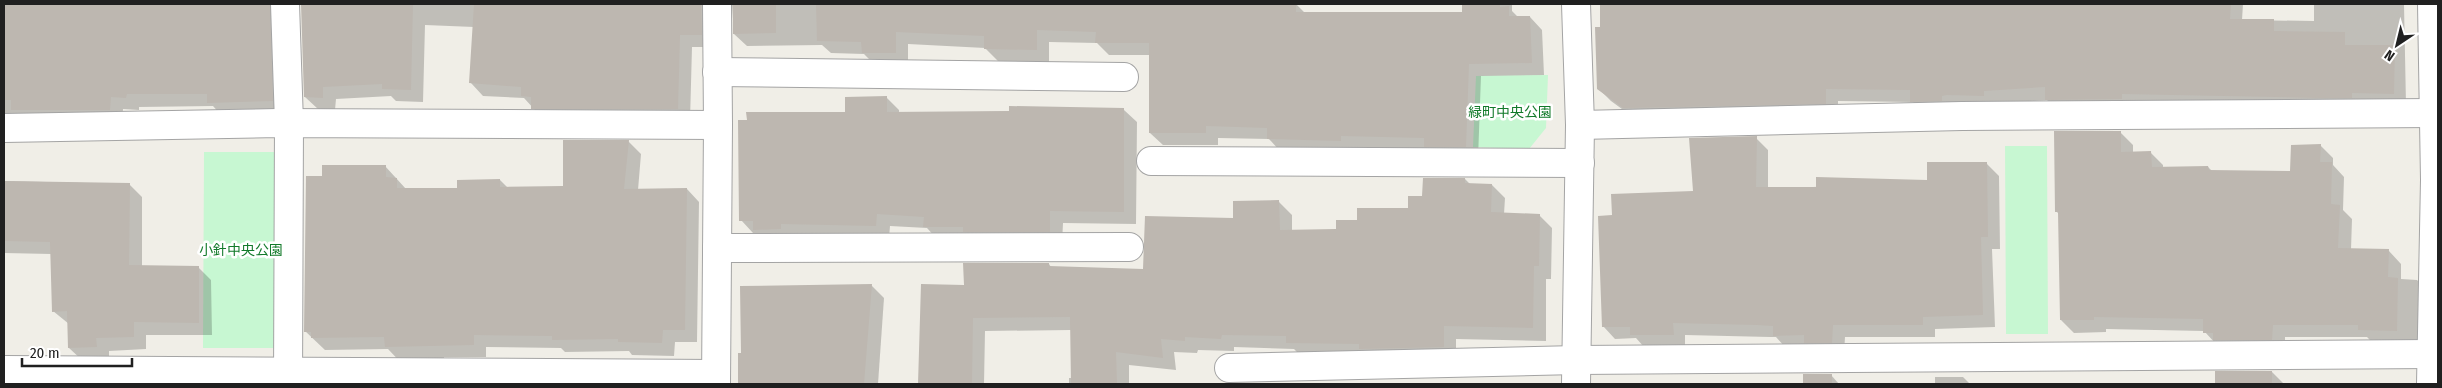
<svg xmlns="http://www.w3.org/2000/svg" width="2442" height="388" viewBox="0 0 2442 388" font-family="'Fira Sans Condensed','Noto Sans JP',sans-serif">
  <rect width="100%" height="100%" fill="#f0eee7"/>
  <!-- park -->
  <g fill="#c7f7d2">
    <polygon points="1548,75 1546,128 1529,149 1473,147 1476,76"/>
    <polygon points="2005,146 2047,146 2048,334 2006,334"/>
    <polygon points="204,152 280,152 279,348 203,348"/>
  </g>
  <!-- shadow -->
  <g fill="#0003">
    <polygon points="4,4 289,4 285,113 221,115 213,106 139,107 139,110 123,109 122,123 4,123"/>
    <polygon points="302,4 721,4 714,47 692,47 690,121 545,121 524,98 483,96 471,83 474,27 425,25 423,102 396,101 391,96 336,99 335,110 318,109 305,97"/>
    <polygon points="732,4 1296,4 1305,13 1463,13 1463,4 1512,4 1512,11 1518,17 1530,17 1542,30 1544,75 1481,76 1478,159 1429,150 1353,148 1353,153 1280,151 1269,139 1218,138 1218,145 1163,145 1150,133 1150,55 1109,55 1097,43 1049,42 1049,62 998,61 985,48 908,44 908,66 875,65 864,54 831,53 822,45 747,46 734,34"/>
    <polygon points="1601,4 2243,4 2242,20 2314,21 2314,4 2404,4 2406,105 2059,112 2047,100 1996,103 1924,113 1913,102 1838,101 1838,115 1637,120 1611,101 1598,88"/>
    <polygon points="886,97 899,110 899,113 1124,110 1137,122 1136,224 1063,223 1062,244 937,239 927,228 890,226 889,238 767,242 758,233 753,233 741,220 846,114"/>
    <polygon points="2120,132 2133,145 2133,153 2150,152 2163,165 2163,168 2208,167 2212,171 2292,173 2320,145 2333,158 2333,165 2344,177 2343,210 2352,219 2351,250 2389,251 2401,264 2401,279 2417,280 2430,293 2429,344 2372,342 2367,337 2285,337 2285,352 2217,345 2204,331 2106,329 2106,332 2074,333 2061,320 2059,214 2056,211"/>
    <polygon points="1756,138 1768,150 1768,189 1928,182 1987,164 1999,176 2000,249 1992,249 1995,327 1935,329 1935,337 1845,337 1844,354 1786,348 1776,337 1770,337 1685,335 1685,346 1644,347 1636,338 1615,339 1603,326 1613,216 1694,192"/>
    <polygon points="628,141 641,154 638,190 687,189 699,202 697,342 675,342 674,356 632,355 629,351 565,352 561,348 486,347 486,357 444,357 444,369 407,369 388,349 325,350 305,331 323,177 385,166 406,189 459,189 500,180 508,188 565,187"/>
    <polygon points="1465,179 1470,184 1492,185 1505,198 1504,214 1539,215 1552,228 1551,279 1546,279 1546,341 1456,339 1456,360 1301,356 1294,349 1234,347 1234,351 1198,350 1197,353 1174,352 1176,370 1129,365 1129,384 1069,384 1069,378 1072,378 1071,330 985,331 984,384 920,384 923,285 965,286 1049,264 1051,267 1145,270 1234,220 1279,202 1292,215 1292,231 1338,230 1358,222 1409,210 1423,197"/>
    <polygon points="4,181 129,184 142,197 142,267 198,267 211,280 212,335 146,335 146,349 109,351 109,360 82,360 69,348 69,324 53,311 51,254 4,253"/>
    <polygon points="871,285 884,298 878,384 739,384 740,355"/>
    <polygon points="2216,372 2272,372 2284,384 2216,384"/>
    <polygon points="1804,375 1831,375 1839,384 1804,384"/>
    <polygon points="1935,377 1963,377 1970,384 1935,384"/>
  </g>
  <!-- building -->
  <g fill="#bdb7b0">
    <polygon points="4,4 270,4 273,101 207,103 207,94 127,94 126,98 111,97 110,110 11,110 11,100 4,100"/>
    <polygon points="301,4 413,4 411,90 382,89 382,84 323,87 323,98 304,97"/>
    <polygon points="474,4 701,4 702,35 680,35 678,109 531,109 531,97 521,96 521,87 469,83"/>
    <polygon points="733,4 776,4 776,33 733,34"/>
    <polygon points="816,4 1296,4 1296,12 1462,12 1462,4 1500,4 1500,7 1509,6 1509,16 1530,16 1532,63 1469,64 1466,147 1424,147 1424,138 1341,136 1341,141 1267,139 1267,128 1206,126 1206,133 1149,133 1149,43 1095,43 1096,32 1037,30 1037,50 984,49 984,36 896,32 896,53 862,53 861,42 817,41"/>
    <polygon points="1600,4 2231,4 2230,19 2274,19 2274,31 2345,32 2345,45 2395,45 2394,94 2352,93 2352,98 2320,98 2122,94 2122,99 2045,100 2045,87 1984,91 1984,96 1947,95 1942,96 1942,101 1910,102 1910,90 1826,89 1826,104 1623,108 1597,89 1595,27 1600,27"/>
    <polygon points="887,96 887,112 1009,111 1009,106 1124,108 1124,212 1050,211 1050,232 963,232 963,227 923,227 924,217 877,214 876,226 781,224 781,229 753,230 753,221 739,221 738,120 747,120 746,112 845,112 845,97"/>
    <polygon points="2054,131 2121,131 2121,152 2151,151 2152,167 2208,166 2209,170 2290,171 2291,145 2321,144 2320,162 2332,162 2331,204 2340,205 2338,248 2389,249 2388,277 2398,278 2397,331 2358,330 2358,325 2273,325 2272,340 2213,340 2213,333 2203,333 2203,319 2094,317 2094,320 2060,320 2058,212 2055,212"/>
    <polygon points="1757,136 1756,187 1816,187 1816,177 1927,180 1927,162 1987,162 1988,237 1981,237 1983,315 1923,317 1923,325 1833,325 1832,343 1804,343 1804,335 1773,336 1773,326 1757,325 1673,323 1674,335 1630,335 1630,327 1602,327 1598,216 1612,215 1611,194 1693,191 1689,138"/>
    <polygon points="563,140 629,140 624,189 687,188 685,330 663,330 662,343 618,342 618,339 552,340 552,336 474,335 474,345 385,347 384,337 311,338 311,332 304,332 306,176 322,176 322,165 386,165 386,177 397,178 397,188 457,188 457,180 500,179 500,187 563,186"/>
    <polygon points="1423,178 1465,178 1465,183 1492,184 1491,212 1540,214 1539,266 1534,266 1533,328 1444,326 1444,347 1359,349 1359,344 1286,343 1286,336 1222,335 1221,339 1185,337 1185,341 1161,339 1163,358 1116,352 1117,384 1071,384 1070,317 973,318 972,384 918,384 921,284 964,285 963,263 1049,263 1049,266 1143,269 1145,216 1233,218 1233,201 1279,200 1280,230 1336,229 1336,220 1357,220 1357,208 1408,208 1408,196 1422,196"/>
    <polygon points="4,181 130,183 129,265 199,266 199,323 134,322 134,337 96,338 97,347 68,348 67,311 52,312 50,242 4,241"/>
    <polygon points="872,284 864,384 738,384 738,353 741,353 740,286"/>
    <rect x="2215" y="371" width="57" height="13"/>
    <rect x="1803" y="374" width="29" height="10"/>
  </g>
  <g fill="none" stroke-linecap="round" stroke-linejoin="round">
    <!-- minor casing -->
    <g stroke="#a4a4a4" stroke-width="30">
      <g id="minor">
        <polyline points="285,4 289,123 288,384"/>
        <polyline points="1576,4 1580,125 1576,384"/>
        <polyline points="717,72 1124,77"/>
        <polyline points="1580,125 1962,116 2434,113"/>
        <polyline points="4,128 278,123 718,125"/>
        <polyline points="1151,161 1580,163"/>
        <polyline points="717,248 1129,247"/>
        <polyline points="1229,368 1577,360 2432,354"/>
        <polyline points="4,370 716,374"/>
        <polyline points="716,384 718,125 717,4"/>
        <polyline points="2431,384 2435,180 2432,4"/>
      </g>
    </g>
    <!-- minor -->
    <use href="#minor" stroke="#fff" stroke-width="28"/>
  </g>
  <g text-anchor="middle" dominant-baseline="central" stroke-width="5" stroke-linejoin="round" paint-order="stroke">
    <!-- park labels -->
    <g font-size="14" fill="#127a2a" stroke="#fff">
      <text x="1510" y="112">緑町中央公園</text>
      <text x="241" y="250">小針中央公園</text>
    </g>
  </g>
  <!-- border -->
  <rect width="2442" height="388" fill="none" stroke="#202020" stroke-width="10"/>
  <!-- north arrow -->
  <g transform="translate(2397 45) rotate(215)" stroke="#ffffff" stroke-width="4" paint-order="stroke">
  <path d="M0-4L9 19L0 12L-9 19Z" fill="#202020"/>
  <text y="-8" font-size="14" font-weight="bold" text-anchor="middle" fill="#202020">N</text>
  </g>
  <!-- scale -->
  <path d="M22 358v8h110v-8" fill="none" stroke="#202020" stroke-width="2.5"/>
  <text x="30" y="358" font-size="15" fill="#202020" stroke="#ffffff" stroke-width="4" paint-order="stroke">20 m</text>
</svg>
